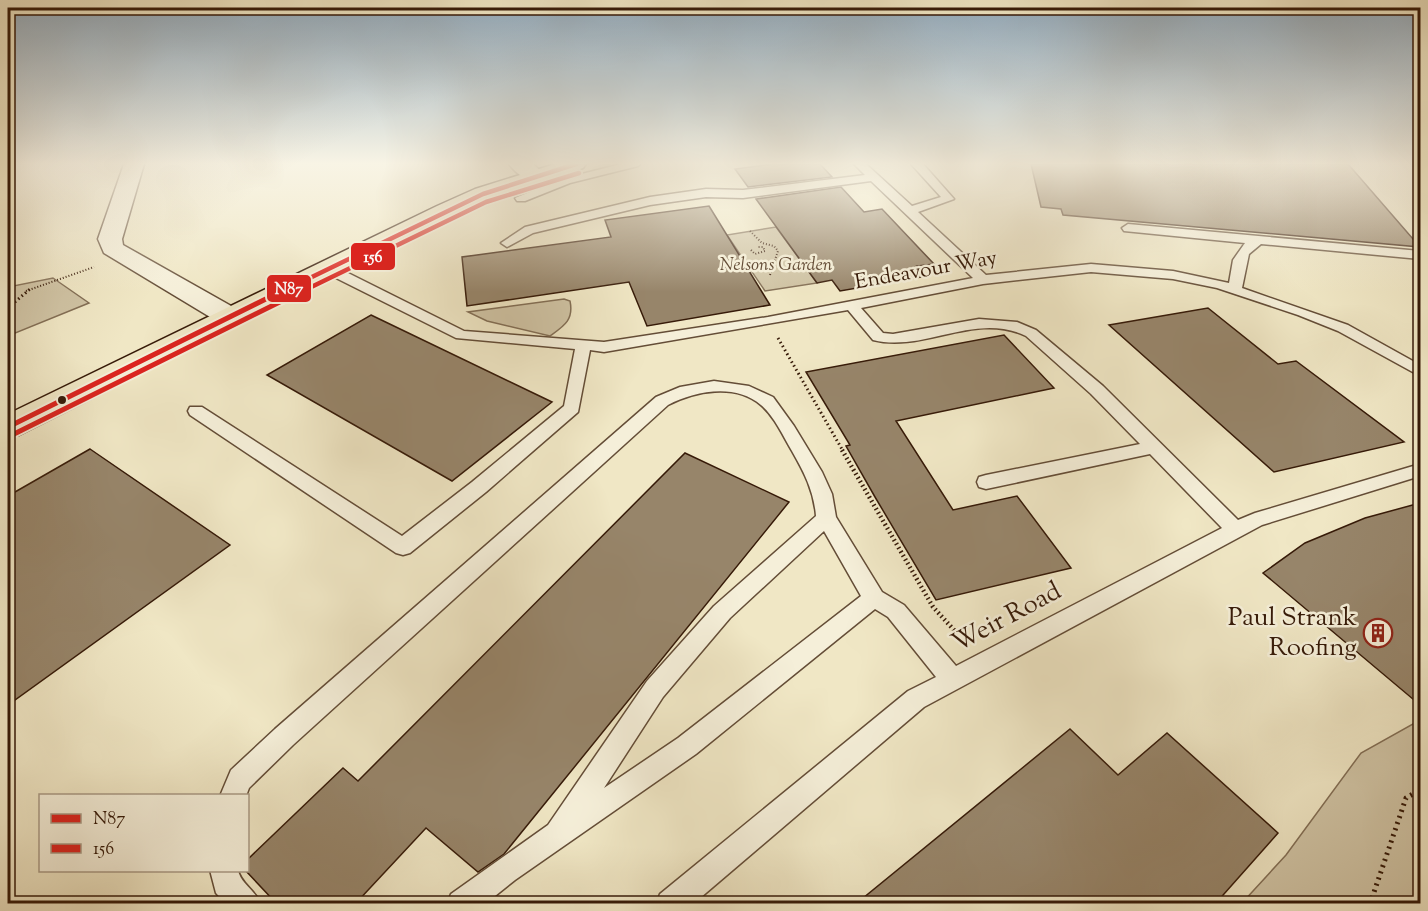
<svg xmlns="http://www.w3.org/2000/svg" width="1428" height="911" viewBox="0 0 1428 911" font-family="'Sorts Mill Goudy',serif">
  <rect width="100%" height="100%" fill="#f0e7c5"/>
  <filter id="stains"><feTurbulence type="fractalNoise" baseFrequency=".00333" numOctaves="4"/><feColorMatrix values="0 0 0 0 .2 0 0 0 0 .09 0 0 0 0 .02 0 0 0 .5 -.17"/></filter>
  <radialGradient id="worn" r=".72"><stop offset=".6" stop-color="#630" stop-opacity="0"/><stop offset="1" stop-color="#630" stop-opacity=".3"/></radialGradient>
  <!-- green -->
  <g fill="#d0c4a5" stroke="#836f56" stroke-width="1.5">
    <polygon points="776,227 817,283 765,291 727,235"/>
    <polygon points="53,278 89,303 8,336 8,287"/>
    <path d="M564 299 570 301C574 320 564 326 550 336L487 321 468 312Z"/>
    <polygon points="1420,720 1420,903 1242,903 1286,855 1361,753"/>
  </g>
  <!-- building -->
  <g fill="#97856a" stroke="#361a08" stroke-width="1.5">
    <polygon points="773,164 820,164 832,177 748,187 735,169"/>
    <polygon points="1031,164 1348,164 1420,247 1063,215 1061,209 1041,207"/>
    <polygon points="841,187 864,212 882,209 934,264 917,266 927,276 840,291 832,280 817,283 756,199"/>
    <polygon points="709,206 770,305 647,326 629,282 467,306 462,257 611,237 605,220"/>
    <polygon points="1208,308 1278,364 1296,361 1404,442 1274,472 1109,325"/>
    <polygon points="371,315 552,402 452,481 267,375"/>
    <polygon points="1004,335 1054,388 896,421 953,510 1017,496 1071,568 936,600 875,497 846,446 850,445 806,372"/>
    <polygon points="90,449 230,545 8,705 8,496"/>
    <polygon points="685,453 789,502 504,854 478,872 426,828 356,903 276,903 245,870 248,870 248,859 343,768 358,781"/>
    <polygon points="1420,503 1420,705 1263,573 1305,543 1365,518"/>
    <polygon points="1070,729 1118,775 1167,733 1278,833 1216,903 857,903"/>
  </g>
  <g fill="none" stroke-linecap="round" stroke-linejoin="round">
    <!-- service casing -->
    <g stroke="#644d37" stroke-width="3">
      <g id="service">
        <polygon points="621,164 640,164 638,166 570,183 525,201 517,201 515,198 562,179"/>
        <path d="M854 164H866L912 206 941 197 911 164H923L954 199 918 212 986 275 1091 264 1173 271 1229 283 1233 260 1245 243 1124 231 1122 228 1128 224 1420 251V259L1261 244 1249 254 1242 288 1348 325 1420 365V376L1338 331 1298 315 1217 288 1173 279 1091 272 983 284 861 308 883 333 893 334 979 319 1017 322 1036 330 1103 386 1238 520 1255 513 1420 464V476L1262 525 924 707 693 904H656L660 894 908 691 936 677 888 617 875 609 696 754 515 880 485 904H447L451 894 548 825 647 681 714 606 816 516C814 491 804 472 792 451 783 436 774 416 761 405 735 383 695 391 668 405L293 745 249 788 246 796H220L231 770 275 729 656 397 680 387 714 381 749 386 773 397 794 426 822 472 832 494 836 517 882 592 904 605 956 666 1222 528 1150 454 986 489 979 487 977 482 979 477 986 475 1140 444 1091 394 1026 336C975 311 924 353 873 340L848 310 604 352 590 350 578 412 486 492 410 553 403 555 396 553 190 415 188 411 190 407H202L402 536 472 482 564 406 575 349 456 338 324 272 322 269 324 266H334L464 331 604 342 768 317 973 278 871 181 743 198 706 197 650 205 533 233 507 247 501 243 525 227 650 197 706 189 743 190 865 175ZM824 531 861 596 678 738 604 788 663 697 730 618Z"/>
        <path d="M210 870H238C240 883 256 891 261 904H226L216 893Z"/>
      </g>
    </g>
    <!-- minor casing -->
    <g stroke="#644d37" stroke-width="3">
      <g id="minor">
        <polygon points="124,164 144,164 122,239 123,245 240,311 243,317 240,323 230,325 220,323 104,253 98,239"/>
        <path d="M509 164H533L545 175 542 179C529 183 517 175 509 164Z"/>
      </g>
    </g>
    <!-- primary casing -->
    <g stroke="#361a08" stroke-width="3">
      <polygon id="primary" points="555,164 586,164 583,168 491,199 453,216 19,435 8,437 8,414 437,206 475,189"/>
    </g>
    <!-- path-far3 -->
    <g stroke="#361a08" stroke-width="2" stroke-dasharray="1 2" stroke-linecap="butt">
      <polyline points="750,231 762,243 774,246 778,251 770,275"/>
      <polyline points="751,250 755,254 765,251 763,247 757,247"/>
      <polyline points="26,291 94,267"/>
    </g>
    <!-- path-far2 -->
    <g stroke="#361a08" stroke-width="3" stroke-dasharray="1.5 3" stroke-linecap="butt">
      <polyline points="8,308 30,289"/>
      <polyline points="778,338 843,451"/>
    </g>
    <!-- path-far1 -->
    <polyline stroke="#361a08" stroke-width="4.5" stroke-dasharray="1.5 3" stroke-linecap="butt" points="842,450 933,607 965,642"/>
    <!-- path -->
    <polyline stroke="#361a08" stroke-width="5" stroke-dasharray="2 4.5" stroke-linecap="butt" points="1370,904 1406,798 1420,790"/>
    <!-- service -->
    <use href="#service" fill="#f5efd9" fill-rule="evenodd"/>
    <!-- minor -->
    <use href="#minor" fill="#f5efd9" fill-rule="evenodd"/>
    <!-- primary -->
    <use href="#primary" fill="#f0e7c5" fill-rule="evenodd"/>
    <!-- bus-1-far1 casing -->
    <g stroke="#f5efd9" stroke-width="8">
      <polyline id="bus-1-far1" points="283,291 483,194 576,164"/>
    </g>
    <!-- bus-1 casing -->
    <g stroke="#f5efd9" stroke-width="9">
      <polyline id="bus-1" points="8,427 286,289"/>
    </g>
    <!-- bus-2-far1 casing -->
    <g stroke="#f5efd9" stroke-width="8">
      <polyline id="bus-2-far1" points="303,291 486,202 579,173"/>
    </g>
    <!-- bus-2 casing -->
    <g stroke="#f5efd9" stroke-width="9">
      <polyline id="bus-2" points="12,435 306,289"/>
    </g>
    <!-- bus-1-far1 -->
    <use href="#bus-1-far1" stroke="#dc241f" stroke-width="4.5"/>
    <!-- bus-1 -->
    <use href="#bus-1" stroke="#dc241f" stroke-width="5"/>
    <!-- bus-2-far1 -->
    <use href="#bus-2-far1" stroke="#dc241f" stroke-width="4.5"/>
    <!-- bus-2 -->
    <use href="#bus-2" stroke="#dc241f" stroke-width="5"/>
  </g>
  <!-- sky -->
  <linearGradient id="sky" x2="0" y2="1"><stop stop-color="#92acc0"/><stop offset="0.56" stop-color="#f8f4e5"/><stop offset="1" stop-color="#f8f4e5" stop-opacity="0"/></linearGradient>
  <rect width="1428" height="292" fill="url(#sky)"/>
  <!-- icons -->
  <defs>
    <g id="building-ring" transform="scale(1.5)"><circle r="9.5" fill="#f5efd9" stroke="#8f2418" stroke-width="1.5"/><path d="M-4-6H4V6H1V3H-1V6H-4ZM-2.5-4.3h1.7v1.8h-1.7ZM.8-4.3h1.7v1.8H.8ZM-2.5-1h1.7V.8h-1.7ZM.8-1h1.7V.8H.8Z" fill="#8f2418"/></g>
  </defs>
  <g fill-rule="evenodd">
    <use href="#building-ring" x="1378" y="633"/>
  </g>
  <!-- markers -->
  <circle fill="#361a08" stroke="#f5efd9" stroke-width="2" cx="62" cy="400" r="5"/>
  <g text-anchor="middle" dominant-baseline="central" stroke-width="5" stroke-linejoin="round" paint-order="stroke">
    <!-- far-park labels -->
    <g font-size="18" font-style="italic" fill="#644d37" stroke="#f5efd9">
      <text x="776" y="266">Nelsons Garden</text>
    </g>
    <!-- street labels -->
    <g font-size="21" fill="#361a08" stroke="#f5efd9">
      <text transform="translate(926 271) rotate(-10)">Endeavour Way</text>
    </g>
    <!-- near-street labels -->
    <g font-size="26" fill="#361a08" stroke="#f5efd9">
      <text transform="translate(1007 618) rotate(-28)">Weir Road</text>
    </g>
    <!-- near-poi labels -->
    <g font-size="26" fill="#361a08" stroke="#f5efd9" text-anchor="end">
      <text x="1357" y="618">Paul Strank<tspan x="1357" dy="30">Roofing</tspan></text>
    </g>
  </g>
  <g stroke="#f5efd9" stroke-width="2">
    <rect x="350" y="242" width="46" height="29" rx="6" fill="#dc241f"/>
    <rect x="266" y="274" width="46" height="29" rx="6" fill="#dc241f"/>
  </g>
  <g font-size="16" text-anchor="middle" font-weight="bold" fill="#fff">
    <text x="373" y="262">156</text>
    <text x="289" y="294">N87</text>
  </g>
  <!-- margin -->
  <rect width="1428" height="911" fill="none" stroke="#f0e7c5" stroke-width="30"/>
  <rect x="9" y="9" width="1410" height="893" fill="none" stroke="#361a08" stroke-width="3"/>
  <rect x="15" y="15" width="1398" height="881" fill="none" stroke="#361a08" stroke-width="1.5"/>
  <!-- legend -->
  <rect x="39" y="794" width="210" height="78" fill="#f5efd9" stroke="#a99a85" stroke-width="1.5"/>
  <rect x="51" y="814" width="30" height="9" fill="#dc241f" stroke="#a99a85" stroke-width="1.5"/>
  <text x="93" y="824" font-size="18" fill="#361a08">N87</text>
  <rect x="51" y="844" width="30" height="9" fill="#dc241f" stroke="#a99a85" stroke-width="1.5"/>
  <text x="93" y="854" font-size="18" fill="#361a08">156</text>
  <rect width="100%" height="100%" filter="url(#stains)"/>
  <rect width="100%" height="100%" fill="url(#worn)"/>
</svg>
